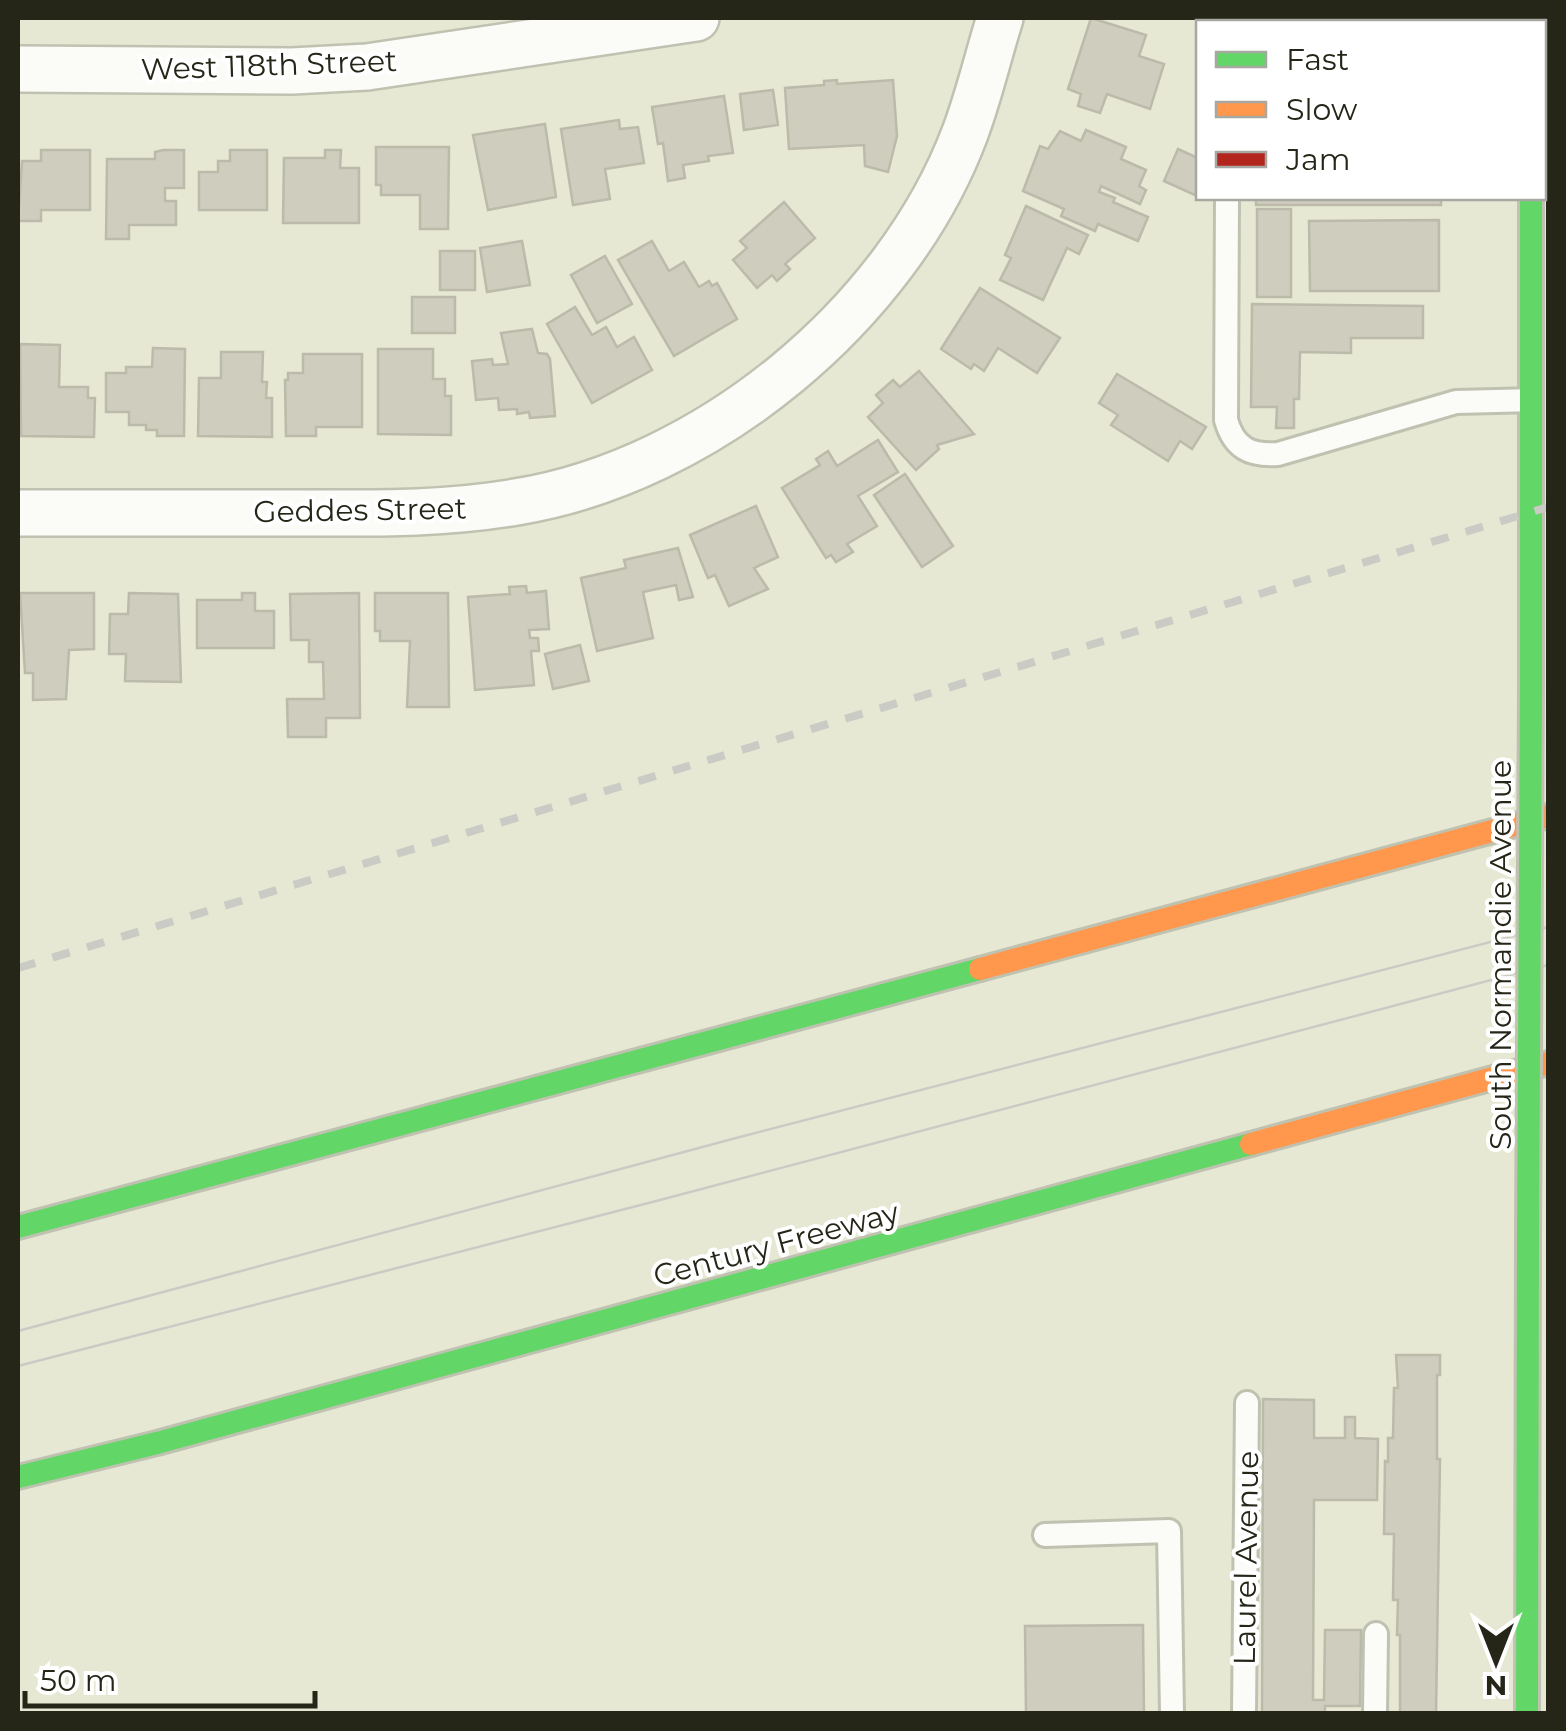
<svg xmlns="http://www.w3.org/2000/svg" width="1566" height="1731" viewBox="0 0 1566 1731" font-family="Montserrat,sans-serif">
  <rect width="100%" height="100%" fill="#e6e8d3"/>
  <!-- building -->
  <g fill="#cfcdbd" stroke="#bcbaaa" stroke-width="2.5">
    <polygon points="1091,18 1146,35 1139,56 1164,64 1150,109 1107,94 1100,113 1078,106 1081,94 1068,89"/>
    <polygon points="1280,18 1320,18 1320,22 1296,22 1296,20 1285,22"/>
    <rect x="1322" y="18" width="35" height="4"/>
    <polygon points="837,80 837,84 893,80 897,136 888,172 865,166 864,145 789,149 785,88 824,85 824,81"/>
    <polygon points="773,90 778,125 744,130 740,94"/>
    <polygon points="724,96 733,153 708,156 709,161 683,165 685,178 668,181 663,143 658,144 652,107"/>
    <polygon points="619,120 620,129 638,127 644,163 605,169 610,199 573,205 561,129"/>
    <polygon points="545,124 556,197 488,210 473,135"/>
    <polygon points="1086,130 1126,147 1121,159 1146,170 1139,186 1146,190 1140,204 1101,186 1099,192 1115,198 1113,202 1148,217 1138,241 1098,224 1095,231 1061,216 1064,209 1023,191 1040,146 1048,149 1060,131 1081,141"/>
    <polygon points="376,147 449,147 448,229 420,229 420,195 381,195 381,185 376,185"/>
    <polygon points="1178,149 1198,158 1198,188 1195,195 1164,181"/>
    <polygon points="41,150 90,150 90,210 41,210 41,221 18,221 22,161 41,161"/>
    <polygon points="163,150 184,150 184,188 165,188 165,201 176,201 176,225 129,225 129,239 106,239 107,159 155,159 155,152"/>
    <polygon points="230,150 267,150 267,210 199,210 199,172 218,172 218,161 230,161"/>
    <polygon points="325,150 341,150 340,168 359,168 359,223 283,223 284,158 325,158"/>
    <rect x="1256" y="198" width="185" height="7"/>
    <polygon points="784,202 815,238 785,264 790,269 777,281 772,275 757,288 733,260 747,248 740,241"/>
    <polygon points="1026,206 1088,235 1079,254 1067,248 1043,300 1000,280 1011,258 1005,255"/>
    <rect x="1257" y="209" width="34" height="88"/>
    <polygon points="1439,220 1439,291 1310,291 1309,221"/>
    <polygon points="522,241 530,285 487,292 480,248"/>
    <polygon points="652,241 669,271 684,262 699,287 709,281 712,286 717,283 737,319 674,356 618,260"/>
    <rect x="440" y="251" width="35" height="39"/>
    <polygon points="605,256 632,304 597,323 571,275"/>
    <polygon points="980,288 1060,338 1037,373 998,348 984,371 974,364 971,369 941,349"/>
    <rect x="412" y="297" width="43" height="36"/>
    <polygon points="1252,304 1423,306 1423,338 1351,338 1351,353 1300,352 1299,399 1294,399 1294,428 1276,428 1277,407 1251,407"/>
    <polygon points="575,307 592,335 606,327 617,347 634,337 652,370 592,403 547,324"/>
    <polygon points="532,329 538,353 547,354 550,359 555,416 530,418 529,412 517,414 517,409 499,410 498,398 476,400 472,361 492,359 493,365 508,364 501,333"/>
    <polygon points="20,344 60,345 59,387 88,387 88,398 95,398 94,437 21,436"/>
    <polygon points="153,348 185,349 184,436 157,436 157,430 146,430 146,425 129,425 129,412 106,412 106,373 126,373 126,367 152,367"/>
    <polygon points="378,349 433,349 433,379 445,379 445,396 451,396 451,435 378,434"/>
    <polygon points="221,352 263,352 262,382 267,382 266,398 272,398 272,437 198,436 199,378 221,378"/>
    <polygon points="303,354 362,354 362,427 316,427 316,436 286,436 285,380 288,380 288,373 303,373"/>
    <polygon points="919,371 974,434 937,445 939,449 916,470 868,417 883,403 876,395 893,380 900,387"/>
    <polygon points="1117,374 1206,427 1192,449 1180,441 1168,461 1111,425 1118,415 1099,403"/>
    <polygon points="878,440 898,472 858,496 877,526 847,544 853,552 836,562 831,555 826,558 782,488 820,465 816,459 828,451 837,466"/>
    <polygon points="905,474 953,546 922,567 874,495"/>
    <polygon points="756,506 778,557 754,568 768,589 729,606 715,575 708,578 690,535"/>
    <polygon points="678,548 693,597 679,600 676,585 643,592 653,638 597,651 581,578 626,568 624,560"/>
    <polygon points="526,586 527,593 546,591 549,629 529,630 530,638 538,638 539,651 531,651 534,685 475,690 468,597 510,594 509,587"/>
    <polygon points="20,593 94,593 94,649 69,650 66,699 33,700 33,673 25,673"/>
    <polygon points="129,593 178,594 181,682 125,681 126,654 109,654 110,614 128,614"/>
    <polygon points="242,593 255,593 255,611 274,611 274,648 197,648 197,600 242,600"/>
    <polygon points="359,593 360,718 326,718 326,737 288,737 287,699 324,699 323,662 309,662 309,640 291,640 290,594"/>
    <polygon points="375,593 448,593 449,707 407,707 410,641 380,641 380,631 375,631"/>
    <polygon points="580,645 589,681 553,689 545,654"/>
    <polygon points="1396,1355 1440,1355 1440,1375 1437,1375 1437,1459 1440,1459 1436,1714 1400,1714 1400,1635 1397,1635 1398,1600 1393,1600 1394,1534 1384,1534 1385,1461 1388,1462 1388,1438 1393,1438 1394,1388 1398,1388"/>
    <polygon points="1263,1399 1314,1400 1314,1438 1345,1438 1345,1417 1355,1417 1355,1438 1378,1439 1377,1500 1314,1500 1313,1700 1324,1700 1325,1630 1361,1630 1360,1706 1325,1706 1325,1714 1262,1714"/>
    <polygon points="1143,1625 1144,1714 1026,1714 1025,1626"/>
  </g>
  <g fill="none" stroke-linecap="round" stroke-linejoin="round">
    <!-- lane casing -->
    <g stroke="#c0c2b1" stroke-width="28">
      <g id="lane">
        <polyline points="1227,22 1227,18"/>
        <path d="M1227 198 1226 420C1234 448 1250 456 1278 454L1456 402 1531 400"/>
        <polyline points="1045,1535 1169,1531 1172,1714"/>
        <polyline points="1244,1714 1247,1403"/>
        <polyline points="1375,1714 1376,1634"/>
      </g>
    </g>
    <!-- street casing -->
    <g stroke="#c0c2b1" stroke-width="50">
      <g id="street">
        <polyline points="18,69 292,71 367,67 696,18"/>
        <path d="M18 513C108 513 199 513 290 513 366 513 441 515 516 502 707 471 897 314 965 133 979 96 988 56 1000 18"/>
      </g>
    </g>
    <!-- fast casing -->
    <g stroke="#c0c2b1" stroke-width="28">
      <g id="fast">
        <polyline points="1531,198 1531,688"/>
        <polyline points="18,1227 980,969"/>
        <polyline points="18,1477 157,1443 1251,1144"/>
        <polyline points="1527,1714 1528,1236"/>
      </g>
    </g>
    <!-- slow casing -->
    <g stroke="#c0c2b1" stroke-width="28">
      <g id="slow">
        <polyline points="980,969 1548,816"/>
        <polyline points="1251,1144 1548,1063"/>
      </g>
    </g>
    <!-- jam casing -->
    <g stroke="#c0c2b1" stroke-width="28">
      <polyline id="jam" points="1531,18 1531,22"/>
    </g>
    <!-- lane -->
    <use href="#lane" stroke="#fbfcf8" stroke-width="22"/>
    <!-- street -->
    <use href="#street" stroke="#fbfcf8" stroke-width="45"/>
    <!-- fast -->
    <use href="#fast" stroke="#63d668" stroke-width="22"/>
    <!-- slow -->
    <use href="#slow" stroke="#ff974d" stroke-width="22"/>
    <!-- jam -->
    <use href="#jam" stroke="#b3261e" stroke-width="22"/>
    <!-- tram -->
    <g stroke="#cacbc5" stroke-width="2.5">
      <polyline points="18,1331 736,1138 1548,927"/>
      <polyline points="18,1366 660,1200 1548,965"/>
    </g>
    <!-- rail -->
    <polyline stroke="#cacbc5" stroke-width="8" stroke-dasharray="18 18" stroke-linecap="butt" points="18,968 1548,507"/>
    <!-- fast-bridge casing -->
    <g stroke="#c0c2b1" stroke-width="28" stroke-linecap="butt">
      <polyline id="fast-bridge" points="1528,1236 1531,688"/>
    </g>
    <!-- fast-bridge -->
    <use href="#fast-bridge" stroke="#63d668" stroke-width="22"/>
  </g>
  <g text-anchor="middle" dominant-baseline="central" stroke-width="8" stroke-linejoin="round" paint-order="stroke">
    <!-- street labels -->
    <g font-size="30" fill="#252618" stroke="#fff">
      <text transform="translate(269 65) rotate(-2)">West 118th Street</text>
      <text transform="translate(360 510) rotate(-1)">Geddes Street</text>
      <text transform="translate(1500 955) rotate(-90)">South Normandie Avenue</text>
      <text transform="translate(776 1244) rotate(-15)">Century Freeway</text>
      <text transform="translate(1246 1558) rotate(-89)">Laurel Avenue</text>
    </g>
  </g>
  <!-- border -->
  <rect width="1566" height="1731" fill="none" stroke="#252618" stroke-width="40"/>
  <!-- legend -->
  <rect x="1196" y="20" width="350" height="180" fill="#ffffff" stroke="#a8a8a3" stroke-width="2.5"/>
  <rect x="1216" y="52" width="50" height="15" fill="#63d668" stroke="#a8a8a3" stroke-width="2.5"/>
  <text x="1286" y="70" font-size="30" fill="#252618">Fast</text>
  <rect x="1216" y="102" width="50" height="15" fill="#ff974d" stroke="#a8a8a3" stroke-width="2.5"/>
  <text x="1286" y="120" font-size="30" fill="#252618">Slow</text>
  <rect x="1216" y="152" width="50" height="15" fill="#b3261e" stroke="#a8a8a3" stroke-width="2.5"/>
  <text x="1286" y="170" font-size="30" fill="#252618">Jam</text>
  <!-- north arrow -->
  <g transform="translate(1496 1661) rotate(180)" stroke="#ffffff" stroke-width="8" paint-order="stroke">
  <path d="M0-8L18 38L0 25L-18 38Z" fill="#252618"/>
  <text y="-15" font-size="28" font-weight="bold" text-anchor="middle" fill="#252618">N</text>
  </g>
  <!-- scale -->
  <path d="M25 1691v15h290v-15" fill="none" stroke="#252618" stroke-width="5"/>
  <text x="40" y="1691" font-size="30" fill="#252618" stroke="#ffffff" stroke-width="8" paint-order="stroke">50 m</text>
</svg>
